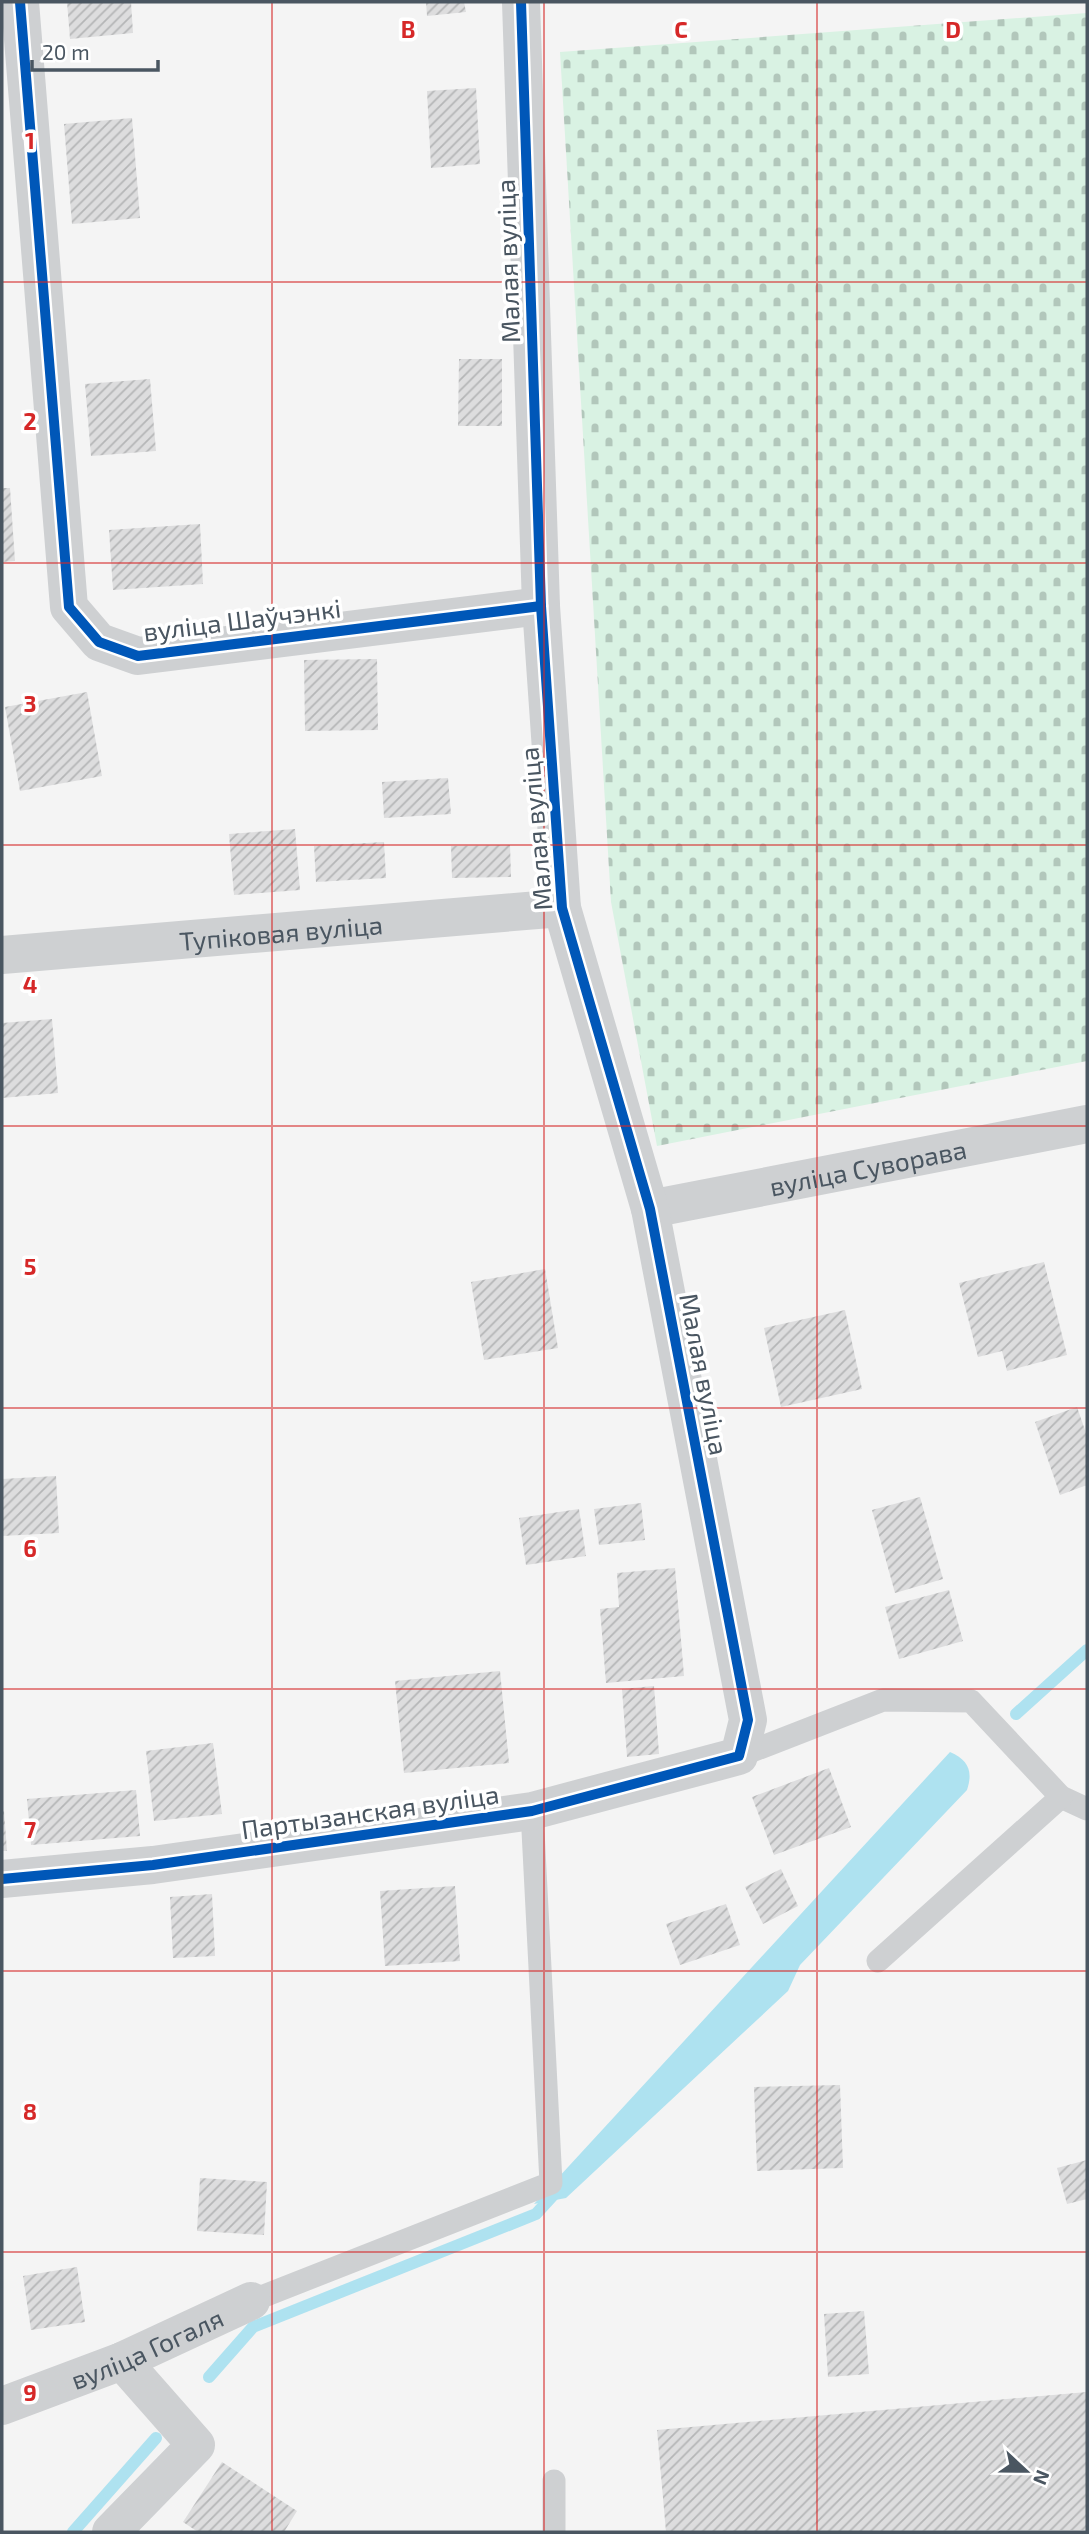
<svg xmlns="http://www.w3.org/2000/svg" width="1089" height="2534" viewBox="0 0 1089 2534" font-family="'Exo 2',sans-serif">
  <defs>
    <pattern id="cemetery-stones" width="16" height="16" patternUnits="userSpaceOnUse" patternTransform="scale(1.75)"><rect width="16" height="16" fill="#d9f2e3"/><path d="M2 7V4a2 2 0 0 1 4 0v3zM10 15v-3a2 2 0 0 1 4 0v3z" fill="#b2c7bb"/></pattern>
    <pattern id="building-hatch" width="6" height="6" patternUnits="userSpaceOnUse" patternTransform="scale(1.75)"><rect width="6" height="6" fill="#ddddde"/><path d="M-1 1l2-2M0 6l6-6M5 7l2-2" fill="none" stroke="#b5b6b7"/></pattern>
  </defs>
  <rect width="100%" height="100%" fill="#f4f4f4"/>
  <!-- cemetery -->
  <polygon fill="url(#cemetery-stones)" points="1087,13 1087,1061 657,1146 611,902 560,52"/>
  <!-- water -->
  <path fill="#aee2f0" d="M950 1752C969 1760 973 1772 967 1790L800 1965 788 1991 566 2198 534 2204Z"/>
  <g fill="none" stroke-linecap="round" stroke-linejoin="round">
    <!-- stream -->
    <g stroke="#aee2f0" stroke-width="12">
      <polyline points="1016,1714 1087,1650"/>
      <polyline points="209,2377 253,2327 536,2214 557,2191"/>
      <polyline points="73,2532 156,2438"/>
    </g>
  </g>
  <!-- building -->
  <g fill="url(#building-hatch)">
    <polygon points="67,2 131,2 133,33 70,39"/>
    <polygon points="426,2 464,2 466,12 427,16"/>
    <polygon points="476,88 480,164 431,168 427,91"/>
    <polygon points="132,118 140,218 72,224 64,124"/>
    <polygon points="459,359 502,359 502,426 458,426"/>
    <polygon points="150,379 156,451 91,456 85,384"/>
    <polygon points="2,488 10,488 15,561 2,562"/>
    <polygon points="200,524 203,584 113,590 109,530"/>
    <polygon points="377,659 378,730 305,731 304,660"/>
    <polygon points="87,692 102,776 20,791 5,707"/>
    <polygon points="448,778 451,814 384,818 382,782"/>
    <polygon points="295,829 300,890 234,895 229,834"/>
    <polygon points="384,842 386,878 316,882 314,846"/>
    <polygon points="510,845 511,877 452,878 451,846"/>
    <polygon points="52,1019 58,1093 2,1098 2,1023"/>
    <polygon points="1044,1262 1067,1355 1007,1371 1002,1351 978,1357 959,1283"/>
    <polygon points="545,1269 558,1348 484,1360 471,1282"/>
    <polygon points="845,1310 862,1389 781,1407 764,1328"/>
    <polygon points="1077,1407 1087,1436 1087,1485 1060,1495 1035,1422"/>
    <polygon points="56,1476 59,1533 2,1536 2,1479"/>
    <polygon points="920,1497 943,1579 895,1593 872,1510"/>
    <polygon points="641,1503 645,1540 599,1545 594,1509"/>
    <polygon points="579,1509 586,1556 526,1565 519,1518"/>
    <polygon points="675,1568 684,1676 606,1683 600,1609 619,1607 617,1573"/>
    <polygon points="949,1590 963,1641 899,1659 885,1607"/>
    <polygon points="500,1671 509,1763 404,1773 395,1681"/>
    <polygon points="654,1686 659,1754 627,1757 622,1689"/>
    <polygon points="213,1743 222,1814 154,1821 146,1751"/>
    <polygon points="829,1768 851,1827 774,1855 752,1797"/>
    <polygon points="136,1790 140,1836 31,1845 27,1799"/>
    <polygon points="4,1811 7,1851 2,1851 2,1812"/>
    <polygon points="781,1869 798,1906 763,1924 745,1887"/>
    <polygon points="455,1886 460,1961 385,1966 380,1891"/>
    <polygon points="212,1894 215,1956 173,1958 170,1897"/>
    <polygon points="726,1904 740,1945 680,1965 666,1924"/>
    <polygon points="840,2085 843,2168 757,2171 754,2087"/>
    <polygon points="1087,2160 1087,2199 1067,2204 1057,2168"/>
    <polygon points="200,2178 267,2182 264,2235 197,2231"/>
    <polygon points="77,2267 85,2322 31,2330 23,2276"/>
    <polygon points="864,2311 869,2374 828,2377 824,2314"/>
    <polygon points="1087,2392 1087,2530 666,2532 657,2430"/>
    <polygon points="222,2462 297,2511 284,2532 198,2532 183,2522"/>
  </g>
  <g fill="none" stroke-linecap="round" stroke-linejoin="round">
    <!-- service -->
    <g stroke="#ced0d2" stroke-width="23">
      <polyline points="739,1756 883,1700 971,1701 1061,1797 1087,1809"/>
      <polyline points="878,1961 1061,1797"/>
      <polyline points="251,2301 551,2183 532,1811"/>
      <polyline points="554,2481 554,2532"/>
    </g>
    <!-- minor -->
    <g stroke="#ced0d2" stroke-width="38">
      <polyline points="20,2 69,607 99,642 138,656 541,606"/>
      <path id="s1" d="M2 955 562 908"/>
      <path id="s2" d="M650 1209 1087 1124"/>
      <polyline points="2,1879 153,1865 532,1811 739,1756 748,1720 650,1209 562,908 541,606 521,2"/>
      <path id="s3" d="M2 2406 122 2361 251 2301"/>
      <polyline points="111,2532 196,2445 122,2361"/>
    </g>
    <!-- cycleway casing -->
    <g stroke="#fff" stroke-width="15">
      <g id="cycleway">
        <polyline points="20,2 69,607 99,642 138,656 541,606"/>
        <polyline points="2,1879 153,1865 532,1811 739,1756 748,1720 650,1209 562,908 541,606 521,2"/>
      </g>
    </g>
    <!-- cycleway -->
    <use href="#cycleway" stroke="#0057b8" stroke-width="10"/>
  </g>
  <!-- grid -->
  <path fill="none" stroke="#d62828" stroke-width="2" stroke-opacity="0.55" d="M272 2V2532M544 2V2532M817 2V2532M2 282H1087M2 563H1087M2 845H1087M2 1126H1087M2 1408H1087M2 1689H1087M2 1971H1087M2 2252H1087"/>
  <g text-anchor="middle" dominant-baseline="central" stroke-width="7" stroke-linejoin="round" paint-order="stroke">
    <!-- street labels -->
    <g font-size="26" fill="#4a5661" stroke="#fff">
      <text transform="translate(507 261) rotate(-92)">Малая вуліца</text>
      <text transform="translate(242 619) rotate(-7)">вуліца Шаўчэнкі</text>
      <text transform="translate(535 829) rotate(-95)">Малая вуліца</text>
      <text stroke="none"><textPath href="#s1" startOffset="280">Тупіковая вуліца</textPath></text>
      <text stroke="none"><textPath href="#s2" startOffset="222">вуліца Суворава</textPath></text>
      <text transform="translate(705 1374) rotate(79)">Малая вуліца</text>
      <text transform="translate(370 1811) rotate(-8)">Партызанская вуліца</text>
      <text stroke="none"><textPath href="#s3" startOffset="156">вуліца Гогаля</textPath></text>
    </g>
  </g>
  <g font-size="23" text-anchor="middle" font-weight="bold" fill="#d62828" stroke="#fff" stroke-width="7" stroke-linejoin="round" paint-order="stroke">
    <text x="408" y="38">B</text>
    <text x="681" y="38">C</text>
    <text x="953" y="38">D</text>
    <text x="30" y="149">1</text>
    <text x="30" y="430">2</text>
    <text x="30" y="712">3</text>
    <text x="30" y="993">4</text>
    <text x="30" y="1275">5</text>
    <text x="30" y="1557">6</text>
    <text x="30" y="1838">7</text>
    <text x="30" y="2120">8</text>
    <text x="30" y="2401">9</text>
  </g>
  <!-- border -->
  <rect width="1089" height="2534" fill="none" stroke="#4a5661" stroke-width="7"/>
  <!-- north arrow -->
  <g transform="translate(1026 2471) rotate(112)" stroke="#ffffff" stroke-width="5" paint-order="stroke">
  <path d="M0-5L12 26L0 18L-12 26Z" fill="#4a5661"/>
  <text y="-10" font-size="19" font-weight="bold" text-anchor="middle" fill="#4a5661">N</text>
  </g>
  <!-- scale -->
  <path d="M32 60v10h126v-10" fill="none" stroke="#4a5661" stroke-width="3.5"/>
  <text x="42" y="60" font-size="21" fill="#4a5661" stroke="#ffffff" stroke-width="5" paint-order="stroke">20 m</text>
</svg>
